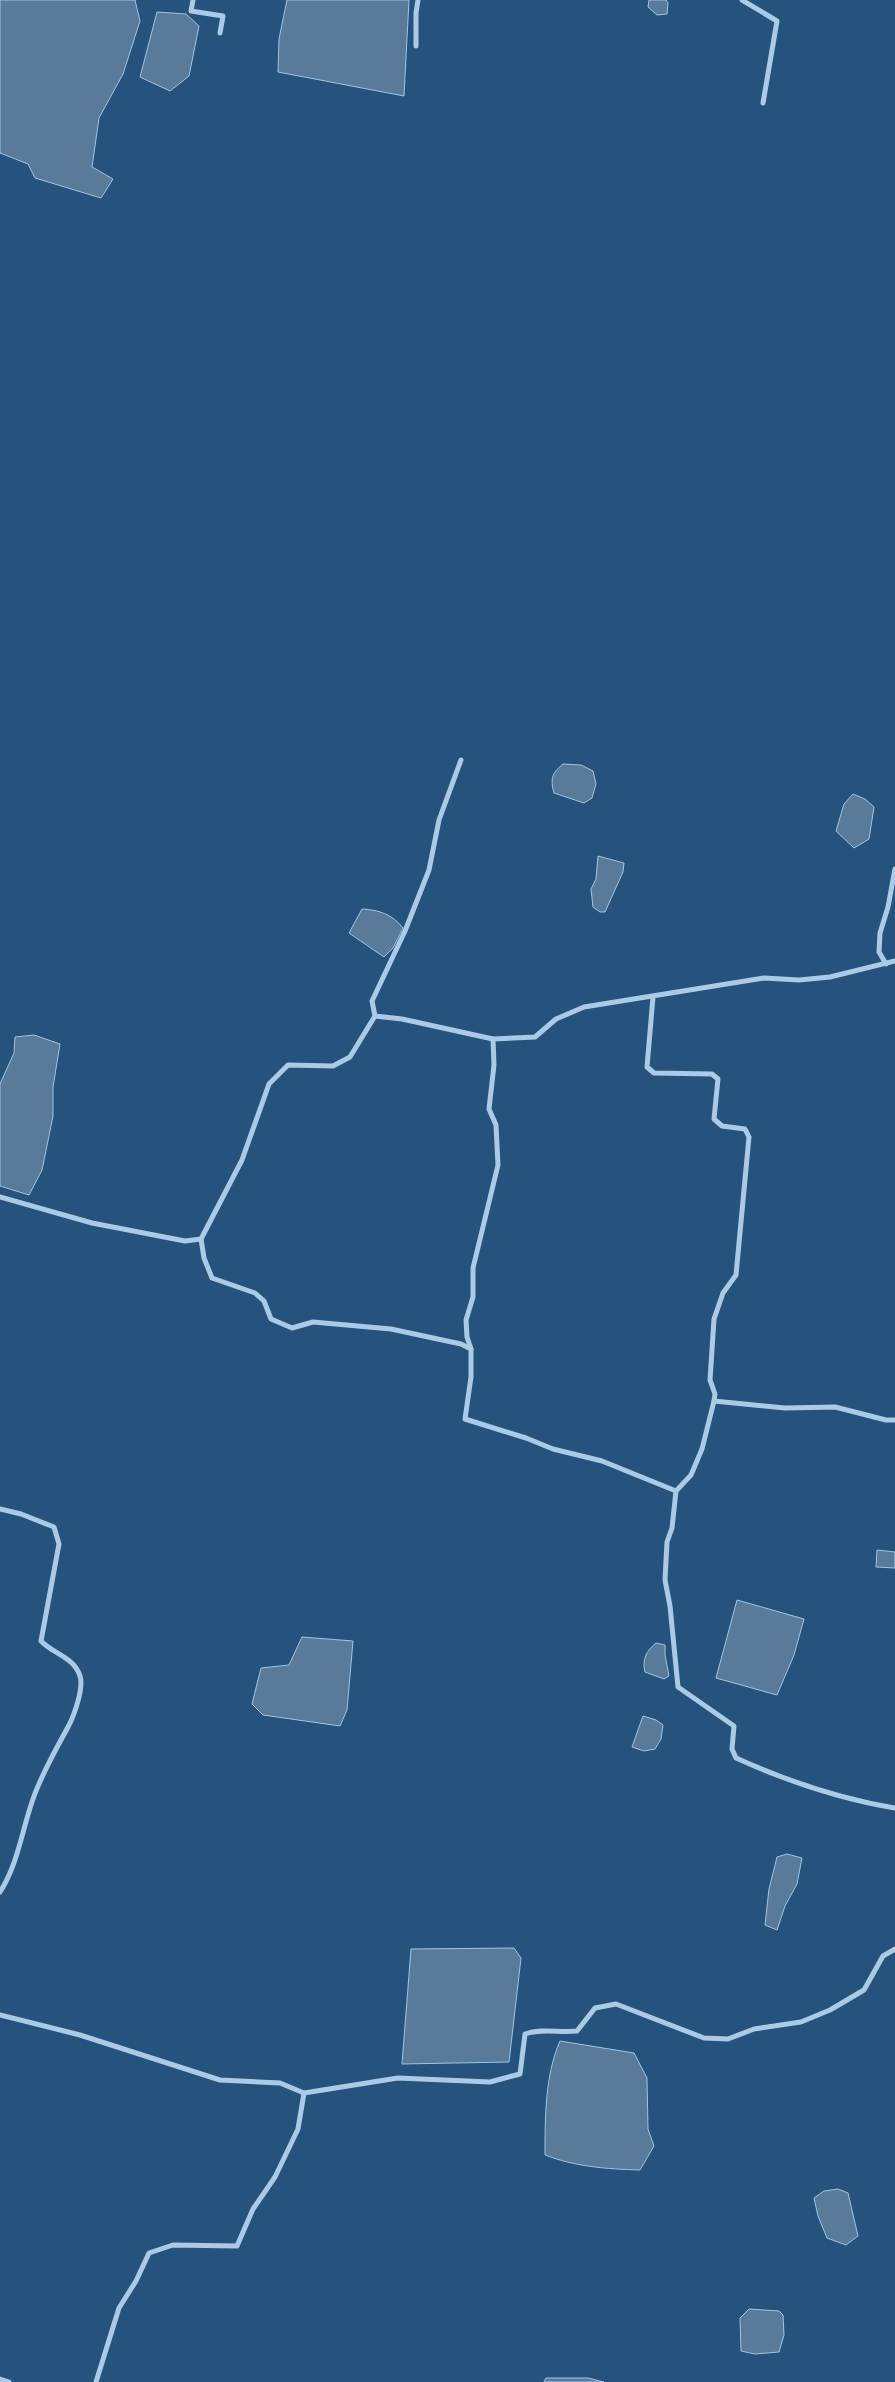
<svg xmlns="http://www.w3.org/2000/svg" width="895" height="2382" viewBox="0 0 895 2382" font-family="'Sofia Sans Condensed',sans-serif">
  <rect width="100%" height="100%" fill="#26537d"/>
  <!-- water -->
  <g fill="#597a98" stroke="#a0c6e5">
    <polygon points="0,0 135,0 140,21 123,74 99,118 92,167 113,179 101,198 35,178 28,164 0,153"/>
    <polygon points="287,0 409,0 404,96 278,72 279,39"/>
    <polygon points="649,0 666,0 668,3 667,14 657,15 648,7"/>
    <polygon points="157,12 186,14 199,26 189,76 170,91 140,77"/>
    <path d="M563 764 581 765 593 771 596 784 592 798 584 803 554 793C550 779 552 773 563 764Z"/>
    <polygon points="853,794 865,799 874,807 869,839 854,848 836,831 844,804"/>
    <polygon points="598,856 624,863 623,872 605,912 600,912 593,907 591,889 596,879"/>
    <path d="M362 909C379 910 392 914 403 928L393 948 384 957 349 933Z"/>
    <polygon points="34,1035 60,1044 53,1087 53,1116 42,1170 29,1195 0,1186 0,1084 14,1053 15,1037"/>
    <polygon points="877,1550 895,1552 895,1568 876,1567"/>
    <polygon points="737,1600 804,1619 794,1655 777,1695 716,1678"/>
    <polygon points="302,1637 353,1641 347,1710 340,1726 263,1715 252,1704 261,1668 289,1665"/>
    <path d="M656 1643 665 1645V1655L669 1676 664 1679 645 1672C642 1660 646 1651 656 1643Z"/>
    <polygon points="643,1716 656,1720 663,1725 661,1739 655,1749 644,1751 632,1747"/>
    <polygon points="787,1854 802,1858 797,1884 785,1906 777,1930 765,1925 769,1889 777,1857"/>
    <polygon points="514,1948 521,1958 509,2062 402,2064 411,1949"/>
    <path d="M560 2041 634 2053 647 2078 648 2129 654 2146 640 2170C607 2169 576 2167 545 2155 545 2118 545 2075 560 2041Z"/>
    <polygon points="838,2189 848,2193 858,2236 846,2245 827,2238 818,2216 814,2198 824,2191"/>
    <polygon points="749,2309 779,2311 783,2315 784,2335 779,2352 755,2354 741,2351 740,2318"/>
    <polygon points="546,2378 588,2378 604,2382 544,2382"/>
  </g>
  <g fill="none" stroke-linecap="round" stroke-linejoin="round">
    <!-- street -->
    <g stroke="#abcae5" stroke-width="5">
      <polyline points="193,0 191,11 223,16 220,33"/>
      <polyline points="742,0 777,21 763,103"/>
      <polyline points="416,46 416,13 418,0"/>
      <polyline points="886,964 879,952 880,933 888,907 895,869"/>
      <polyline points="653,997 647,1067 654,1073 712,1074 718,1079 714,1119 722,1126 745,1129 749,1137 736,1275 723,1293 714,1319 710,1380 715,1394 714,1401"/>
      <polyline points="375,1016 372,1001 405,931 429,870 439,820 461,760"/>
      <polyline points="0,1197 92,1223 185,1241 201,1239 242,1160 269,1084 288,1065 333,1066 350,1057 375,1016 402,1019 493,1039 535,1037 556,1019 584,1007 764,978 799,980 830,977 895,961"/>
      <polyline points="201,1239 204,1258 212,1278 255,1293 264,1301 271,1319 292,1328 313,1322 391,1329 461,1344 471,1349 471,1377 465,1419 526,1438 553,1449 602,1461 676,1491"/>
      <polyline points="471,1349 467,1337 466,1320 473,1297 473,1268 498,1165 496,1125 489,1109 494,1065 493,1039"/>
      <path d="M895 1420H886L835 1407 785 1408 714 1401 702 1449 691 1475 676 1491 672 1528 667 1542 665 1580 670 1606 678 1687 734 1726 732 1749 736 1758C787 1781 840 1799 895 1808"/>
      <path d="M0 1509 21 1514 54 1527 59 1544 41 1641C53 1654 74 1657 80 1676 84 1688 74 1716 68 1727 55 1751 42 1773 33 1799 22 1830 18 1864 0 1892"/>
      <path d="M0 2015 80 2035 220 2080 280 2083 304 2093 398 2078 490 2082 520 2074 525 2034C542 2028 559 2033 577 2031L595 2008 616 2004 704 2038 728 2039 754 2029 801 2022 830 2010 864 1990 883 1956 895 1949"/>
      <polyline points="0,2379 9,2382"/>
      <polyline points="96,2382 119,2308 136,2281 149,2253 173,2245 237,2246 253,2209 275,2177 298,2129 304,2093"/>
    </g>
  </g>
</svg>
